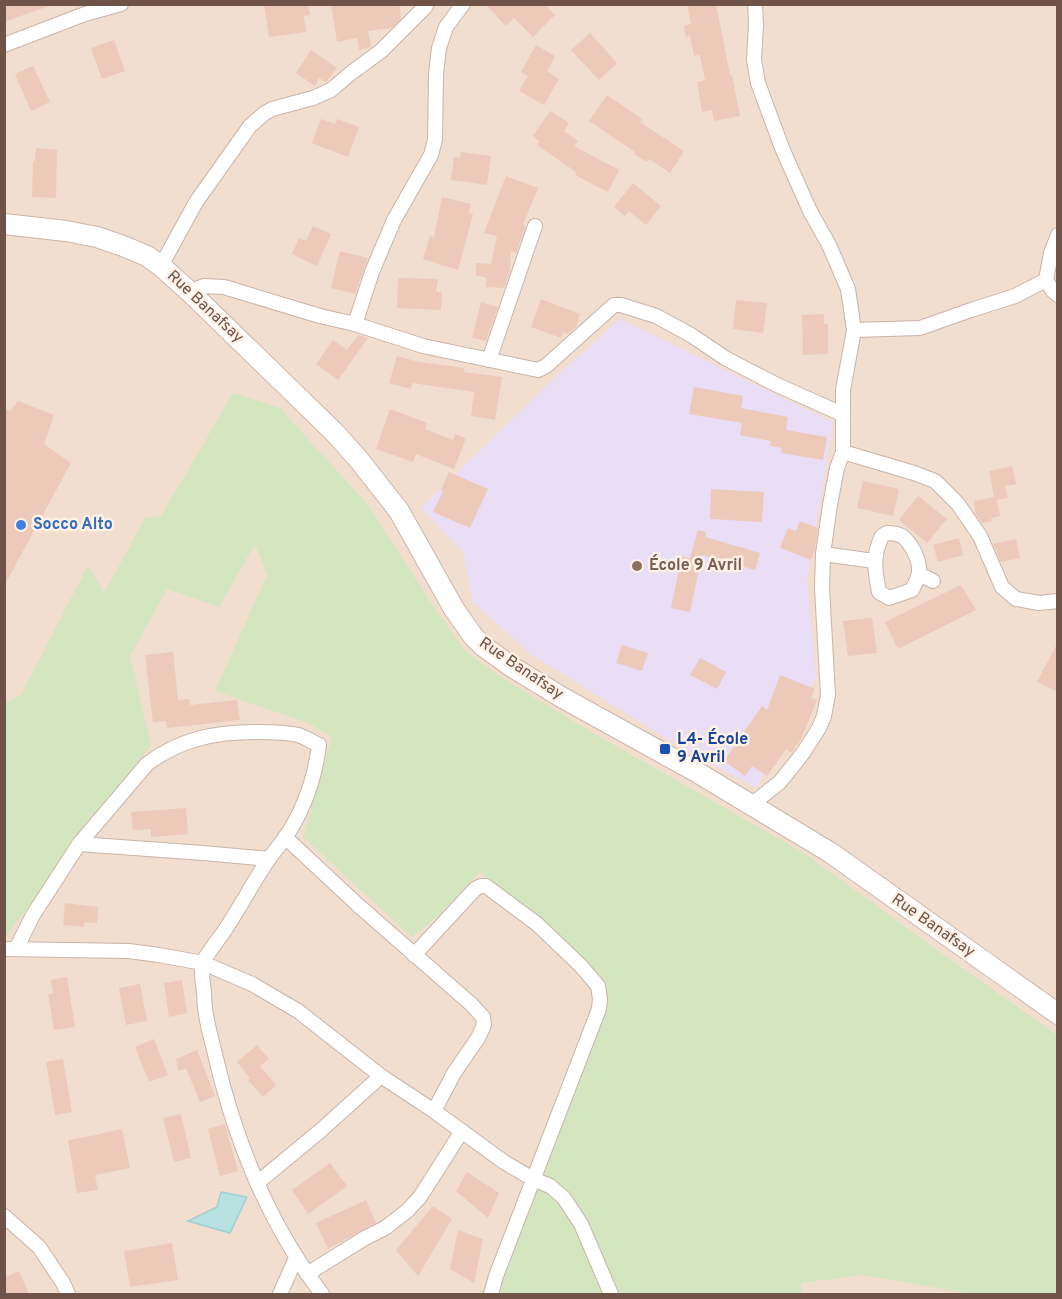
<svg xmlns="http://www.w3.org/2000/svg" width="1062" height="1299" viewBox="0 0 1062 1299" font-family="Overpass,sans-serif">
  <rect width="100%" height="100%" fill="#faede0"/>
  <!-- residential -->
  <rect fill="#f1decf" x="5" y="5" width="1052" height="1289"/>
  <!-- education -->
  <polygon fill="#eaddf6" points="620,319 833,422 807,580 816,677 756,788 687,751 532,655 472,601 463,552 421,508 549,383"/>
  <!-- green -->
  <polygon fill="#d4e6c0" points="233,393 280,408 367,504 432,604 465,651 499,676 598,736 804,853 930,945 1057,1035 1057,1294 971,1294 863,1275 801,1283 803,1294 481,1294 609,997 584,958 480,872 438,916 412,937 303,837 332,737 306,722 215,691 267,575 255,544 219,607 167,589 130,656 151,745 5,938 5,703 21,695 88,565 104,593 145,518 161,516"/>
  <!-- water -->
  <polygon fill="#b7e0e1" stroke="#9ed0d2" stroke-width="1.5" points="221,1192 247,1197 230,1233 188,1221 217,1207"/>
  <!-- building -->
  <g fill="#edc9ba">
    <polygon points="4,4 49,4 49,6 4,22"/>
    <polygon points="264,4 308,4 310,15 304,16 306,32 269,37"/>
    <polygon points="331,4 399,4 401,19 392,28 368,31 371,47 359,50 357,38 337,42"/>
    <polygon points="485,4 545,4 555,15 533,37 514,18 506,26"/>
    <polygon points="687,4 716,4 730,75 732,75 740,116 714,121 712,110 702,112 697,82 705,80 700,55 694,56 690,36 686,37 684,26 691,24"/>
    <polygon points="590,33 617,63 599,80 571,50"/>
    <polygon points="114,40 125,71 102,79 91,48"/>
    <polygon points="536,45 555,56 547,71 559,79 544,105 519,91 528,76 521,72"/>
    <polygon points="311,50 337,68 326,82 319,78 315,86 296,73"/>
    <polygon points="33,66 50,102 31,111 15,74"/>
    <polygon points="607,95 642,119 640,122 684,151 670,173 649,159 647,162 634,154 635,152 589,121"/>
    <polygon points="550,111 569,123 564,131 578,141 574,146 619,170 608,192 575,175 576,172 537,145 539,141 533,136"/>
    <polygon points="321,119 335,124 337,119 359,127 348,157 312,143"/>
    <polygon points="36,148 57,150 56,198 32,197 33,161 35,161"/>
    <polygon points="461,152 491,156 487,185 451,180 454,157 460,158"/>
    <polygon points="506,176 538,188 523,225 526,226 516,253 511,251 510,272 504,288 486,287 487,278 476,275 476,263 491,264 497,236 484,233"/>
    <polygon points="633,183 661,206 646,225 629,211 625,216 614,207"/>
    <polygon points="442,197 471,204 469,213 473,214 458,270 423,259 430,236 434,237"/>
    <polygon points="313,226 331,234 317,266 292,254 299,238 306,241"/>
    <polygon points="340,251 368,258 355,294 331,288"/>
    <polygon points="398,278 438,279 436,291 442,293 441,310 397,308"/>
    <polygon points="541,299 580,314 576,327 568,334 563,332 561,338 531,327"/>
    <polygon points="736,300 767,303 763,333 733,329"/>
    <polygon points="481,302 498,307 486,341 472,338"/>
    <polygon points="824,314 824,324 828,324 828,354 803,355 802,315"/>
    <polygon points="358,335 368,338 338,380 316,364 333,340 347,350"/>
    <polygon points="397,356 419,362 464,368 464,372 502,377 495,420 471,416 474,392 412,383 411,389 389,383"/>
    <polygon points="694,387 743,396 741,408 788,417 786,430 827,437 823,460 781,453 782,448 770,446 771,441 740,435 742,423 689,414"/>
    <polygon points="18,401 54,415 44,444 71,463 4,586 4,408 10,411"/>
    <polygon points="390,409 427,423 425,429 453,440 455,434 466,438 454,469 416,454 413,462 376,449"/>
    <polygon points="1012,466 1016,484 1005,486 1008,498 997,500 1000,516 991,518 992,521 982,523 976,515 974,501 994,497 989,471"/>
    <polygon points="449,472 488,489 470,528 433,512 443,491 441,490"/>
    <polygon points="863,481 899,489 893,516 857,508"/>
    <polygon points="711,489 764,492 762,522 710,519"/>
    <polygon points="918,496 947,519 927,543 899,520"/>
    <polygon points="800,521 818,528 815,549 811,560 780,548 788,528 796,531"/>
    <polygon points="698,530 706,532 705,537 760,553 755,570 702,555 690,612 671,608 682,556 690,558"/>
    <polygon points="959,538 963,555 938,562 933,545"/>
    <polygon points="1016,539 1020,558 1001,562 993,544"/>
    <polygon points="961,585 976,610 898,649 885,622"/>
    <polygon points="872,618 877,653 848,656 843,621"/>
    <polygon points="1058,642 1058,692 1037,682"/>
    <polygon points="622,645 648,653 642,671 616,663"/>
    <polygon points="173,652 178,700 189,699 190,705 237,700 240,720 167,728 166,721 153,722 145,655"/>
    <polygon points="700,658 726,672 717,689 690,675"/>
    <polygon points="780,675 815,689 811,698 817,700 802,737 791,753 786,749 767,776 752,766 745,776 724,761 762,706 767,710"/>
    <polygon points="186,808 188,834 151,837 151,829 133,830 131,812"/>
    <polygon points="65,903 98,907 97,923 84,922 84,927 63,925"/>
    <polygon points="67,977 75,1027 54,1030 48,994 53,993 51,980"/>
    <polygon points="182,980 187,1013 169,1017 164,983"/>
    <polygon points="140,984 147,1021 126,1025 119,988"/>
    <polygon points="154,1039 168,1075 149,1082 135,1047"/>
    <polygon points="257,1045 269,1059 260,1066 276,1085 263,1097 248,1080 250,1078 237,1062"/>
    <polygon points="197,1050 215,1096 200,1102 186,1068 178,1071 176,1059"/>
    <polygon points="63,1059 72,1112 55,1115 46,1062"/>
    <polygon points="181,1114 191,1158 174,1162 163,1118"/>
    <polygon points="225,1124 238,1171 220,1176 208,1129"/>
    <polygon points="122,1129 130,1168 95,1175 98,1190 77,1193 68,1140 102,1134 102,1133"/>
    <polygon points="330,1163 347,1186 308,1214 292,1190"/>
    <polygon points="467,1172 499,1193 488,1218 456,1191"/>
    <polygon points="366,1200 376,1223 328,1249 316,1223"/>
    <polygon points="433,1206 452,1219 418,1276 396,1250"/>
    <polygon points="458,1230 483,1239 474,1283 450,1269"/>
    <polygon points="172,1243 178,1280 130,1287 124,1251"/>
    <polygon points="19,1271 29,1294 4,1294 4,1278"/>
  </g>
  <g fill="none" stroke-linecap="round" stroke-linejoin="round">
    <!-- minor casing -->
    <g stroke="#c9b4a8" stroke-width="16">
      <g id="minor">
        <polyline points="4,45 85,14 121,4"/>
        <polyline points="1058,235 1051,253 1046,280 1052,290 1058,295"/>
        <polyline points="161,266 196,202 250,126 265,113 272,109 313,98 331,90 351,73 381,51 426,6"/>
        <polyline points="191,293 194,290 204,286 224,287 320,316 355,324 423,346 538,370 546,366 614,305 621,305 656,316 691,335 725,358 775,384 842,414"/>
        <polyline points="355,324 372,272 394,220 431,155 435,140 436,74 439,48 446,27 463,4"/>
        <polyline points="854,330 920,328 971,310 1015,296 1046,280"/>
        <polyline points="489,360 535,226"/>
        <polyline points="843,452 914,473 935,481 958,504 980,536 1002,587 1016,599 1039,603 1058,601"/>
        <path d="M887 533C892 533 898 534 902 536 911 543 920 560 919 571 919 577 915 584 912 590L889 598 879 592C875 571 872 556 882 536Z"/>
        <polyline points="823,554 874,561"/>
        <polyline points="919,574 933,581"/>
        <polyline points="751,805 780,782 803,753 819,728 824,716 828,695 822,588 823,554 830,505 837,468 843,452 843,390 854,330 848,289 829,245 810,211 782,148 758,83 754,60 756,25 755,4"/>
        <polyline points="285,837 359,906 471,1004 483,1017 484,1025 478,1038 454,1073 434,1111"/>
        <polyline points="79,844 203,853 269,859"/>
        <polyline points="4,949 129,951 159,955 203,963 252,984 298,1011 381,1076 434,1111 504,1162 533,1179 550,1186 564,1198 581,1224 611,1294"/>
        <path d="M16 949 33 915 79 844 147 764C180 739 215 732 256 732 269 732 285 732 298 735 305 737 312 742 319 745 315 778 303 811 285 838 279 846 273 853 268 860 253 883 240 907 225 930 218 940 210 950 204 960 200 968 203 983 204 992 204 1013 210 1034 215 1054 235 1141 269 1224 322 1294"/>
        <polyline points="414,955 475,889 481,886 486,886 537,924 581,966 598,986 600,999 599,1009 496,1276 491,1294"/>
        <polyline points="257,1183 320,1131 381,1076"/>
        <polyline points="4,1216 39,1247 63,1283 68,1294"/>
        <polyline points="307,1274 365,1238 385,1228 407,1211 420,1197 462,1131"/>
        <polyline points="280,1294 296,1258"/>
      </g>
    </g>
    <!-- secondary casing -->
    <g stroke="#cfb5a8" stroke-width="22">
      <polyline id="secondary" points="4,224 66,231 97,237 123,246 147,256 161,266 191,293 335,433 359,460 399,511 454,609 473,636 483,646 512,667 563,698 695,771 831,853 1058,1014"/>
    </g>
    <!-- minor -->
    <use href="#minor" stroke="#fff" stroke-width="14"/>
    <!-- secondary -->
    <use href="#secondary" stroke="#fff" stroke-width="20"/>
  </g>
  <!-- markers -->
  <circle fill="#3f7fe0" stroke="#fef1e5" stroke-width="2" cx="21" cy="525" r="6"/>
  <circle fill="#8d6e63" stroke="#fef1e5" stroke-width="2" cx="637" cy="566" r="6"/>
  <rect fill="#1a4fb4" stroke="#fef1e5" stroke-width="2" x="659" y="743" width="12" height="12" rx="3"/>
  <g text-anchor="middle" dominant-baseline="central" stroke-width="5" stroke-linejoin="round" paint-order="stroke">
    <!-- street labels -->
    <g font-size="16" fill="#6f5349" stroke="#fef1e5">
      <text transform="translate(205 307) rotate(43)">Rue Banafsay</text>
      <text transform="translate(521 669) rotate(34)">Rue Banafsay</text>
      <text transform="translate(933 926) rotate(35)">Rue Banafsay</text>
    </g>
    <!-- shop labels -->
    <g font-size="16" font-weight="bold" fill="#366cbe" stroke="#fef1e5" text-anchor="start">
      <text x="33" y="525">Socco Alto</text>
    </g>
    <!-- education labels -->
    <g font-size="16" font-weight="bold" fill="#785e54" stroke="#fef1e5" text-anchor="start">
      <text x="649" y="566">École 9 Avril</text>
    </g>
    <!-- transit labels -->
    <g font-size="16" font-weight="bold" fill="#164399" stroke="#fef1e5" text-anchor="start">
      <text x="677" y="740">L4- École<tspan x="677" dy="18">9 Avril</tspan></text>
    </g>
  </g>
  <!-- border -->
  <rect width="1062" height="1299" fill="none" stroke="#6f5349" stroke-width="12"/>
</svg>
